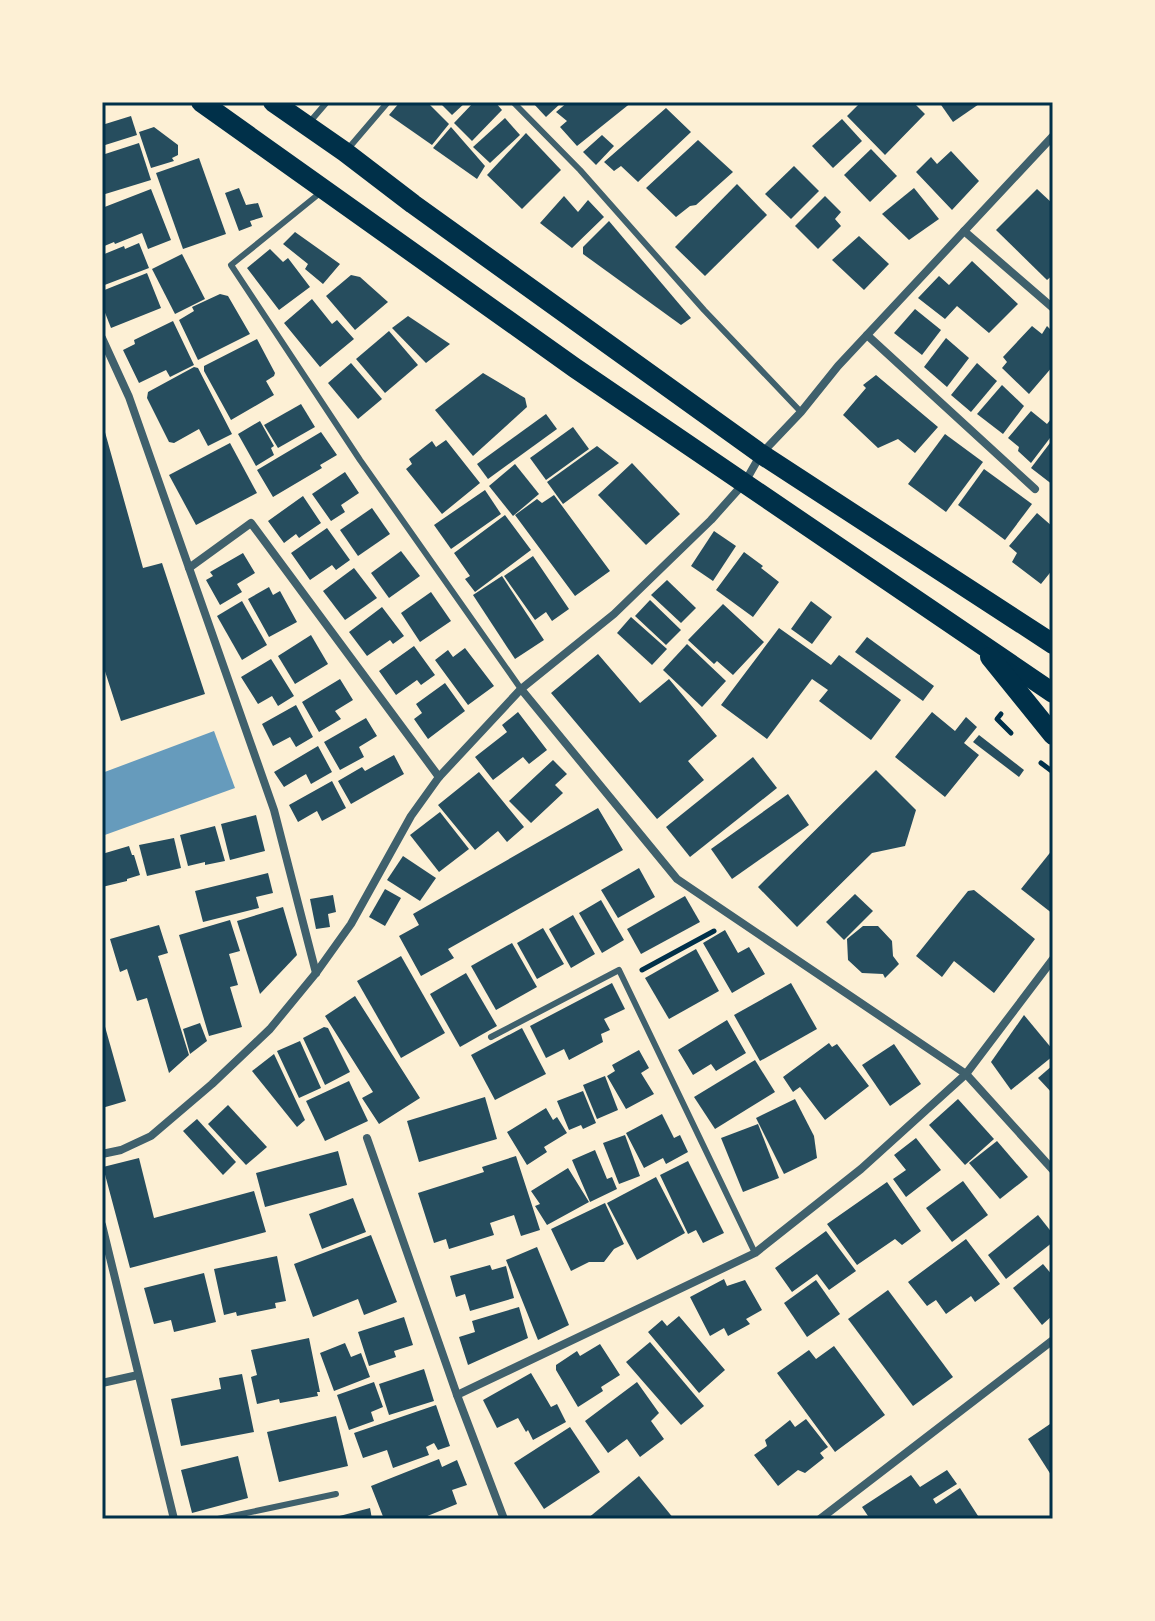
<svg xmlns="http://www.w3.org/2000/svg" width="1155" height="1621" viewBox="0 0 1155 1621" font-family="'Sofia Sans Condensed',sans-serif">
  <rect width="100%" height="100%" fill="#fdf0d5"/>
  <!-- water -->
  <polygon fill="#669bbc" points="214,731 235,788 102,836 102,773"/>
  <!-- building -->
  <g fill="#264d5e">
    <polygon points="400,102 427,102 449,124 432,145 389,115"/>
    <polygon points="439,102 466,102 452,115"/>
    <polygon points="474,102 495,102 502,110 472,141 454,123"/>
    <polygon points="532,102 562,102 546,117"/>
    <polygon points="568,102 632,102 577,146 560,127 567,121 556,112"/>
    <polygon points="861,102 902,102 906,105 909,102 913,102 925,114 885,155 847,116"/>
    <polygon points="939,102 982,102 953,122"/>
    <polygon points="666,108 691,132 638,182 621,166 614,171 604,162"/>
    <polygon points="131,116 137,135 102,146 102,125"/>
    <polygon points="505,118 520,135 490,163 473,147"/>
    <polygon points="842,119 862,141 833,168 812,146"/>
    <polygon points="154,127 178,145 178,155 172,158 174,161 151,168 139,132"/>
    <polygon points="451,127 485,166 477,179 433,148"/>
    <polygon points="526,133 561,170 522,209 487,175"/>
    <polygon points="602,135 614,146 596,165 583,152"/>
    <polygon points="698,140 733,172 696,205 690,206 676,217 646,188"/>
    <polygon points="139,143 151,180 102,195 102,155"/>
    <polygon points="871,149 897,176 870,202 844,175"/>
    <polygon points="951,151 979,181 952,210 916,172 931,157 937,164"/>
    <polygon points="199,158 226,234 183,249 156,173"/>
    <polygon points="794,166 819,191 791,219 765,194"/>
    <polygon points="737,184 767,215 705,276 675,247"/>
    <polygon points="239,188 246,205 258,203 263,217 250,221 252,226 239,231 225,193"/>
    <polygon points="914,188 939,219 909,240 882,214"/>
    <polygon points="151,189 171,240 148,249 142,233 115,244 114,242 102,247 102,208"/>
    <polygon points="1037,189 1053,204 1053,275 1047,280 996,230"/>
    <polygon points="564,196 578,212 588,200 604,217 572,248 540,223"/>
    <polygon points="825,196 841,212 835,219 841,226 818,249 795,226"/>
    <polygon points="609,221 691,318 681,325 583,254 583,247"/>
    <polygon points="295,232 340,264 323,284 305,269 308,264 283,244"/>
    <polygon points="859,236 889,264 864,290 832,260"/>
    <polygon points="139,243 149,268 102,286 102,255 124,246 125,249"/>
    <polygon points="270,249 283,262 288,258 310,287 279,310 247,268"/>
    <polygon points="182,254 205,299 175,314 152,269"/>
    <polygon points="972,261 1018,304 989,333 957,306 945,319 918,298 939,276 949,285"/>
    <polygon points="147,273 161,308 111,328 102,305 102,291"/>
    <polygon points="351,275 360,277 388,302 355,330 326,296"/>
    <polygon points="220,294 228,296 250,334 198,360 179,320 194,311 192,307"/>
    <polygon points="312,299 332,324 337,320 354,339 320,367 284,323"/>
    <polygon points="915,309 941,330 922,355 894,333"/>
    <polygon points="408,316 450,344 426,363 392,328"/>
    <polygon points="173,321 194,365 170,377 166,370 139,383 123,350 135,344 134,340"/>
    <polygon points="1032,326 1042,334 1047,326 1053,332 1053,366 1029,394 1002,368 1007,362 1003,357"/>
    <polygon points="389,331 418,365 385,393 356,359"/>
    <polygon points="946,338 969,358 947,387 924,367"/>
    <polygon points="257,339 275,373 274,376 266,381 274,395 231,420 204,371 204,366"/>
    <polygon points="351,363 382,399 358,419 328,383"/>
    <polygon points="977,363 997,381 971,412 951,395"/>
    <polygon points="194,367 198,368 232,434 208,446 199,429 174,443 169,442 147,398 148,392"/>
    <polygon points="483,373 525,398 527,407 473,456 435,410"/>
    <polygon points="876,375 938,427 915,453 898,439 878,448 843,415 866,388 863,385"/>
    <polygon points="1002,385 1024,406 1003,434 977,414"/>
    <polygon points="301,404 315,427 278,448 264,425"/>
    <polygon points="1031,411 1047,424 1051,419 1053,421 1053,434 1031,463 1018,451 1019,447 1008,438"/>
    <polygon points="546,414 557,429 488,479 477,464"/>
    <polygon points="260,421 274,446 271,448 274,455 256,466 238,434"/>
    <polygon points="103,425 143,568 162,563 205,694 121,721 102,662"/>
    <polygon points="573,427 589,449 546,480 530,458"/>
    <polygon points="321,432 337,455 320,465 322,468 273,497 257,470"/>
    <polygon points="945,434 983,462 946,512 908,484"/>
    <polygon points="1053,439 1053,485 1031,468"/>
    <polygon points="446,440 480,483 442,514 406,469 412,464 409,459 432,441 436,447"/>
    <polygon points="230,443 257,493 196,525 169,475"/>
    <polygon points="597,446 619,463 563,504 547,482"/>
    <polygon points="632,463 680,514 646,545 598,495"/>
    <polygon points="515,464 539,494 513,516 489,486"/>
    <polygon points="984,469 1032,504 1005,540 958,505"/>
    <polygon points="345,472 359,493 341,505 345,512 331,521 312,494"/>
    <polygon points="485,490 501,514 451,549 434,525"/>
    <polygon points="554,495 610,571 575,596 515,515 537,499 542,503"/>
    <polygon points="303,496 321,523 299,538 296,534 284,543 268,521"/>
    <polygon points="372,508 390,534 358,556 340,530"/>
    <polygon points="1037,513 1053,527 1053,569 1041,584 1012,562 1017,553 1009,546"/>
    <polygon points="505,515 531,550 475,592 465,579 470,576 454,553"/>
    <polygon points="327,528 350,560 336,570 332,565 310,580 291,553"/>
    <polygon points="714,531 736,546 713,581 691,566"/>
    <polygon points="401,551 420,576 389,598 371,573"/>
    <polygon points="744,552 763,566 761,568 779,582 753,617 716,590"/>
    <polygon points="243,553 255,573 237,584 242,592 220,605 206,580 213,576 210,572"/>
    <polygon points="533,556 569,609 552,621 546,612 535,620 504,576"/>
    <polygon points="354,568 377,598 345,620 323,591"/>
    <polygon points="502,576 544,640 515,659 473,595"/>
    <polygon points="667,580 696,608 681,623 651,595"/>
    <polygon points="269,587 273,595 280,591 297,622 269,637 248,599"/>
    <polygon points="431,592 451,621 420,642 401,613"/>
    <polygon points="650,600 681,630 666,645 635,616"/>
    <polygon points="242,601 267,645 242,660 217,616"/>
    <polygon points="811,601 832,617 812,644 791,629"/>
    <polygon points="723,604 764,642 733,675 717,661 714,664 688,640"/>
    <polygon points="382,607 404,636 393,644 390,640 367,656 349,632"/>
    <polygon points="631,617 667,649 652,665 617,633"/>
    <polygon points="779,628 831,665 839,655 901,700 871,740 819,701 828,690 812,679 767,739 721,705"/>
    <polygon points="311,635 328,664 295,684 278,656"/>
    <polygon points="867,637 934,686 923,701 855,652"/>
    <polygon points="687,644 726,681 702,707 663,670"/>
    <polygon points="414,646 435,675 421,685 417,680 396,695 379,671"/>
    <polygon points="465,648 494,686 468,705 435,660 448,650 453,657"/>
    <polygon points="598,654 640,703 669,679 717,736 688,761 704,780 657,819 551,693"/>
    <polygon points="271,659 294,696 278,706 272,696 258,704 241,677"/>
    <polygon points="340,679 353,700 335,711 341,719 319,732 302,702"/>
    <polygon points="445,683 465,711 428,739 414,719 422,713 416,704"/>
    <polygon points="296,705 313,737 296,747 290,737 273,746 262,724"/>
    <polygon points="518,712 547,750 529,764 523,757 493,780 475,757 507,732 502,725"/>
    <polygon points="932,712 955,731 966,717 977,727 964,743 979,755 945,797 895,757"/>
    <polygon points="366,718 377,736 359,747 364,757 340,770 324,742"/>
    <polygon points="979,735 1024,770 1019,777 973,742"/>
    <polygon points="318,746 332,772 311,784 306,774 284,787 274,772"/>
    <polygon points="394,755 404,774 351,804 338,781 362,767 365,771"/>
    <polygon points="753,757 777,788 690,857 666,827"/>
    <polygon points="553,760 567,774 555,785 563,793 531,823 509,801"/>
    <polygon points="876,770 916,810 905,846 872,853 797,927 758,887"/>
    <polygon points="479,772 524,827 507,842 498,831 475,850 438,805"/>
    <polygon points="332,781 346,808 322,821 317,811 298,822 289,805"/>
    <polygon points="788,794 809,825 732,879 711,849"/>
    <polygon points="598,808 623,850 448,949 454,958 421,976 399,936 419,925 413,914"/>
    <polygon points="440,812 469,849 439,872 410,835"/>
    <polygon points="256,815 265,851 230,860 221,824"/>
    <polygon points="215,826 225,861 205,865 205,862 188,866 180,835"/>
    <polygon points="174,838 181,868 147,876 139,845"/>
    <polygon points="129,846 132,855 134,855 140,875 127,879 127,881 102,887 102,854"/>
    <polygon points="1053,849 1053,914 1021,889"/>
    <polygon points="403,856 436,878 420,901 387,880"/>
    <polygon points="639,868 655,897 618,918 601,890"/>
    <polygon points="268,873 273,893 256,897 259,908 203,922 195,891"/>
    <polygon points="385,889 401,898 385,926 369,917"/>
    <polygon points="974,890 1035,939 994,993 954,961 942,977 916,956 968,891"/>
    <polygon points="855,894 873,911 844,940 826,922"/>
    <polygon points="333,895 336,912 328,914 330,927 316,929 310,899"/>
    <polygon points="685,896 700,922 641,954 627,929"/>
    <polygon points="601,900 624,940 602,953 579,913"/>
    <polygon points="283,907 297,955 260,994 237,921"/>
    <polygon points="573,915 595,954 571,968 549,929"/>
    <polygon points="230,920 240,951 229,954 238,985 230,987 242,1027 209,1036 179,935"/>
    <polygon points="159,925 168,953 158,956 189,1055 169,1073 147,998 137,1001 127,969 120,972 110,939"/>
    <polygon points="863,926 878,926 892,941 893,956 899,964 885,978 883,974 862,973 848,960 847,939"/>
    <polygon points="543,928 564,964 537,979 517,943"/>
    <polygon points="725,930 738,953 749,947 765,974 732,993 703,943"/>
    <polygon points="512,943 537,987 496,1010 471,966"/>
    <polygon points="696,949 719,991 669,1019 645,978"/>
    <polygon points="401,956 445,1033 401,1058 357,981"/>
    <polygon points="466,973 497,1026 460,1047 430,994"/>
    <polygon points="612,983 625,1009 604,1019 610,1030 601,1034 603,1042 569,1060 564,1049 546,1058 530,1026"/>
    <polygon points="791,983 817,1029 760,1061 734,1015"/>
    <polygon points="355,996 420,1098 379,1124 362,1098 373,1092 325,1016"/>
    <polygon points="1024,1015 1053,1050 1053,1056 1011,1090 991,1062"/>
    <polygon points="102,1016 126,1101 102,1108"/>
    <polygon points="727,1020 746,1053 716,1071 711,1064 693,1075 678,1050"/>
    <polygon points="200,1023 207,1041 190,1054 183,1029"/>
    <polygon points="324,1027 328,1028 350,1072 325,1085 303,1038"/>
    <polygon points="522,1028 546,1074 495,1100 471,1055"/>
    <polygon points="300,1041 321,1088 299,1098 277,1051"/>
    <polygon points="829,1043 832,1047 837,1044 869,1086 825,1120 800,1087 793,1092 783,1077"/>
    <polygon points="894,1044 921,1084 890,1106 862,1065"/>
    <polygon points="639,1050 649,1068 641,1073 654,1094 626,1109 607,1076 615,1071 612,1065"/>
    <polygon points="274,1054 305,1120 297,1127 252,1071"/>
    <polygon points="755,1060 775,1092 715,1129 694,1097"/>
    <polygon points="1053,1065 1053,1094 1038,1078"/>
    <polygon points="605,1076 618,1110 597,1119 583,1085"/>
    <polygon points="349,1081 368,1121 325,1141 306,1101"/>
    <polygon points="583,1091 596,1123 583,1129 581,1125 569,1130 557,1101"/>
    <polygon points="485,1097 497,1139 419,1162 407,1121"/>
    <polygon points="795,1099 814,1136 817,1158 784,1174 756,1118"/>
    <polygon points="958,1099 994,1139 965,1165 929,1125"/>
    <polygon points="228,1105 267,1147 246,1165 208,1124"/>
    <polygon points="546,1108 553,1120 557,1117 567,1133 544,1147 547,1152 527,1165 507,1132"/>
    <polygon points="662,1114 674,1138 680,1135 688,1152 666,1164 663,1158 644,1168 626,1133"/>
    <polygon points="197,1119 236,1162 223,1175 183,1131"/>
    <polygon points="758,1124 779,1178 743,1192 721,1138"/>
    <polygon points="625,1135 640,1176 619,1184 603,1143"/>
    <polygon points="916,1138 941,1170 906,1197 893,1179 906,1170 894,1155"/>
    <polygon points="997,1141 1028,1177 1000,1199 969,1163"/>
    <polygon points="595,1150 607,1179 612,1177 617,1189 590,1202 572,1160"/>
    <polygon points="338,1151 347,1185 265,1207 256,1173"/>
    <polygon points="516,1156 540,1230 521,1236 514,1215 490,1223 494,1235 449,1249 446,1239 434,1243 418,1193 484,1172 482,1167"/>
    <polygon points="139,1158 154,1218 254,1191 266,1232 130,1268 103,1167"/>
    <polygon points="688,1161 724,1233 703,1243 696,1230 688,1234 660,1175"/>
    <polygon points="568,1168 589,1202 547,1225 535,1206 540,1204 531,1191"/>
    <polygon points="656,1177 685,1233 637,1260 607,1203"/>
    <polygon points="963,1181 988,1215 952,1242 926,1208"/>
    <polygon points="887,1182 921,1231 902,1245 895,1239 857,1265 827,1224"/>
    <polygon points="353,1198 366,1232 322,1249 309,1214"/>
    <polygon points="605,1203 624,1244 614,1249 604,1262 589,1262 571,1271 551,1229"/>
    <polygon points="1038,1215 1053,1234 1053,1242 1006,1279 988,1255"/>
    <polygon points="826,1231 856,1271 829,1290 817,1274 792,1292 775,1268"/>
    <polygon points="371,1235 397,1302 364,1315 358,1299 313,1317 294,1264"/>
    <polygon points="966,1239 1000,1284 975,1302 971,1296 946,1314 936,1300 927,1306 908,1282"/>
    <polygon points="537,1247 569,1325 538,1340 506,1260"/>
    <polygon points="277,1256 286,1301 275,1303 276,1308 237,1316 236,1312 224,1315 214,1269"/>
    <polygon points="1043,1264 1053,1276 1053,1315 1042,1325 1013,1288"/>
    <polygon points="490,1265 492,1270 506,1266 514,1298 470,1311 465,1294 456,1297 450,1276"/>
    <polygon points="204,1273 216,1322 174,1332 171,1320 154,1324 144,1288"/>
    <polygon points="724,1279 727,1286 745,1280 762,1310 746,1319 750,1324 728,1336 724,1328 710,1336 690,1297"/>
    <polygon points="816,1280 840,1314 807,1337 784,1303"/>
    <polygon points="888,1290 953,1377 913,1406 848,1319"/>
    <polygon points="519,1307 528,1338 468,1365 459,1337 475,1332 472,1321"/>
    <polygon points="679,1316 725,1370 699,1393 648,1332 662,1320 667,1326"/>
    <polygon points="404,1317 413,1345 394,1351 396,1357 369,1366 358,1332"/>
    <polygon points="309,1338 320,1392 317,1392 318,1396 280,1403 279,1399 257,1404 251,1377 257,1375 251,1350"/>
    <polygon points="650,1342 704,1406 681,1425 626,1362"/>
    <polygon points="345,1343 351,1357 361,1353 370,1377 334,1391 320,1353"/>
    <polygon points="600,1344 620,1375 601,1387 603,1391 578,1407 556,1370 556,1365 577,1351 580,1356"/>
    <polygon points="834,1346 885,1415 835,1452 777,1373 809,1350 816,1359"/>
    <polygon points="424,1369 434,1401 389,1415 379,1384"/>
    <polygon points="531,1373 551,1407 557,1404 566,1422 533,1440 528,1430 526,1432 518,1418 497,1428 483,1400"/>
    <polygon points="242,1374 254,1432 181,1446 171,1399 221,1389 219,1378"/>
    <polygon points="374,1382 383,1407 371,1412 374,1421 349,1430 337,1395"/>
    <polygon points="637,1382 659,1413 651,1421 664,1439 640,1457 627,1439 608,1453 585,1421"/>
    <polygon points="436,1405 450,1446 438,1450 434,1443 426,1447 429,1455 393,1468 387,1450 363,1458 354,1433"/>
    <polygon points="336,1416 348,1466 279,1482 267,1432"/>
    <polygon points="806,1419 828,1447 820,1453 824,1458 805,1473 798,1470 778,1486 754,1455 767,1446 765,1440 790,1420 795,1427"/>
    <polygon points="1053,1422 1053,1478 1028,1439"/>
    <polygon points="570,1427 600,1472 544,1509 514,1463"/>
    <polygon points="238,1456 248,1498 192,1513 181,1470"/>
    <polygon points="439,1459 442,1467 457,1460 467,1485 452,1490 457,1504 420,1519 384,1519 371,1486"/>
    <polygon points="947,1470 957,1484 933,1499 936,1504 960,1488 980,1519 870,1519 862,1507 911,1475 920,1487"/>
    <polygon points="639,1476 674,1519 587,1519"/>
    <polygon points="370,1508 372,1519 332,1519 332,1518"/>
  </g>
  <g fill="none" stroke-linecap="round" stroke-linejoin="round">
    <!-- path -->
    <g stroke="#003049" stroke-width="5">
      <polyline points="1001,714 997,719 1011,733"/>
      <polyline points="1041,763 1053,772"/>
      <polyline points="642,970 714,931"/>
    </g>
    <!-- service -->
    <g stroke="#3f606c" stroke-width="6">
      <polyline points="513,102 580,170 704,310 801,412"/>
      <polyline points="308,124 327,102"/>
      <polyline points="347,150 388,102"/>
      <polyline points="320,193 231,265 360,460 521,689"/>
      <polyline points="491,1037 619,970 755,1253"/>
      <polyline points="218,1519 336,1494"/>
    </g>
    <!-- minor -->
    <g stroke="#3f606c" stroke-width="8">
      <polyline points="964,231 1053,308"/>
      <polyline points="867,335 1035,489"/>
      <polyline points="102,338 129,397 274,810 316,973"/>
      <polyline points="189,568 251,523 439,777"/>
      <polyline points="521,689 677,879 966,1074 1053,1170"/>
      <polyline points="367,1138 457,1395 504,1519"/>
      <polyline points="102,1154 121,1150 151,1136 212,1084 270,1029 316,973 351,924 411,816 439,777 521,689 614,614 711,520 745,482 761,454 801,412 838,366 1053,136"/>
      <polyline points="102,1225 174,1519"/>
      <polyline points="102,1383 138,1375"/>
      <polyline points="457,1395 755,1253 861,1169 966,1074 1053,959"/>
      <polyline points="820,1519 1053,1340"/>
    </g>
    <!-- primary -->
    <g stroke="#003049" stroke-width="20">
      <polyline points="201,102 575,368 1053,693"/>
      <polyline points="273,102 345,152 413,204 761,454 1053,644"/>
      <polyline points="990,657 1053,735"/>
    </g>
  </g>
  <!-- border -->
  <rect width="1155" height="1621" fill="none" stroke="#fdf0d5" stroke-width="208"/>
  <rect x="104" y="104" width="947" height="1413" fill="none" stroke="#003049" stroke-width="3"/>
</svg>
